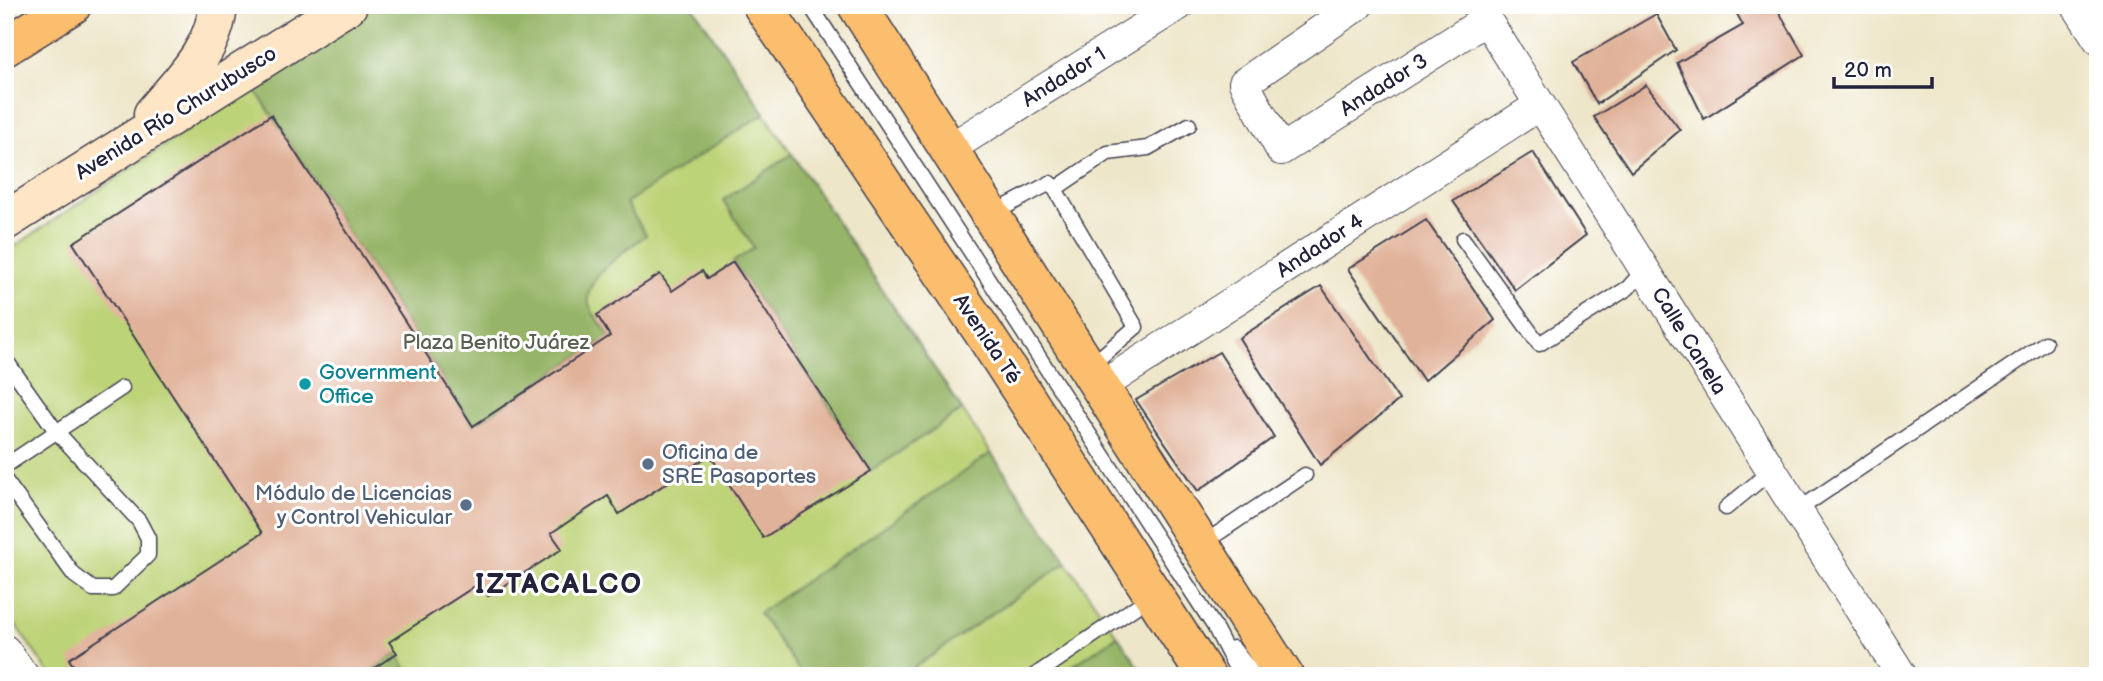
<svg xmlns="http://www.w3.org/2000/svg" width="2103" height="681" viewBox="0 0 2103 681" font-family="'Balsamiq Sans',sans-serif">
  <rect width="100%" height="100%" fill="#fff"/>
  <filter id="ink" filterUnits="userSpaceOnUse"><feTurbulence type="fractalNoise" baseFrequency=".0143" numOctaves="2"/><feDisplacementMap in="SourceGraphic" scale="14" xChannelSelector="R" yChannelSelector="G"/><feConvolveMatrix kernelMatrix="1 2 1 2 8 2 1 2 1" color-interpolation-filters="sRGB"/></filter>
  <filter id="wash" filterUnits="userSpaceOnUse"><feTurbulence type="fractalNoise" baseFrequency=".00686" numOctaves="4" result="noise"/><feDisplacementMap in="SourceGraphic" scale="28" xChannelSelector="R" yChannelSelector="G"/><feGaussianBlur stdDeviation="1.57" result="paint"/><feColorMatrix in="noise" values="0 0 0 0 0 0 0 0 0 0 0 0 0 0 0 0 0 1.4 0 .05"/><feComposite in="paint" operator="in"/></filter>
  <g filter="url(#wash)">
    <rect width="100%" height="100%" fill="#eee6c9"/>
    <!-- green -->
    <polygon fill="#bdd377" stroke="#707a59" stroke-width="2" points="373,5 692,5 991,453 1145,676 51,676 5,610 5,253"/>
    <!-- forest -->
    <g fill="#96b568" stroke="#5c6c52" stroke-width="2">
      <path d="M373 5H692L765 113 626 203 646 235C629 248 581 279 589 304 592 315 604 327 610 336L473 426 254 88Z"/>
      <polygon points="792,154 962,410 871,471 733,262 754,248 723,200"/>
      <polygon points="991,453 1067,562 902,676 803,676 759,613"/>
      <polygon points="1118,636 1145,676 1057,676"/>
      <polygon points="397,653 411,676 362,676"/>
    </g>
    <g id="blocks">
      <!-- building -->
      <g fill="#e1b29a">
        <polygon points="1732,5 1775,5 1804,55 1704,119 1677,63 1743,25"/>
        <polygon points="1656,14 1676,50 1597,104 1573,62"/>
        <polygon points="1646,85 1680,130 1631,172 1594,117"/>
        <polygon points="271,115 473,426 610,336 597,315 660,274 672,291 702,271 707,279 733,262 871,471 763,538 710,455 619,514 608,496 551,533 562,549 488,596 480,583 389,642 397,653 362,676 80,676 69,659 262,533 73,243"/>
        <polygon points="1533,152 1586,235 1515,290 1453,201"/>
        <polygon points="1426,220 1495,320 1424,381 1348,269"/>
        <polygon points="1321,286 1399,400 1320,465 1239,338"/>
        <polygon points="1219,352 1274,437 1198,491 1136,400"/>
      </g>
    </g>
  </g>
  <g filter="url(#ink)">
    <use href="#blocks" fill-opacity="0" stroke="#413f50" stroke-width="2"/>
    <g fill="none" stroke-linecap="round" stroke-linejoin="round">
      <!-- service casing -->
      <g stroke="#413f50" stroke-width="17">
        <g id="service">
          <polyline points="810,5 1214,626 1240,676"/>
          <polyline points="1055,189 1108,153 1148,148 1189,125"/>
          <polyline points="992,214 1050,183 1055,189 1136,327 1090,366"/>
          <polyline points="1463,239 1539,344 1628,288 1644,270"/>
          <polyline points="5,359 56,431 139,521 148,538 148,555 113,589 93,589 74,575 5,480"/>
          <polyline points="5,466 122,388"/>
          <polyline points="1726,508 1771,471"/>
          <polyline points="1798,510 2045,343"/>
          <polyline points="1202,544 1305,475"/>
          <polyline points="1233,648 1255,676"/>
          <polyline points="1034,676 1153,595"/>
        </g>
      </g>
      <!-- minor casing -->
      <g stroke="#413f50" stroke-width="32">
        <g id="minor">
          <polyline points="1358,5 1244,83 1281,150 1486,20"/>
          <polyline points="1477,5 1902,676"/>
          <polyline points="2076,5 2098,39"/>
          <polyline points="949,149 1179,5"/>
          <polyline points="1100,387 1540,105"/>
          <polyline points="5,650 24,676"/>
        </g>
      </g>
      <!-- secondary casing -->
      <g stroke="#413f50" stroke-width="41">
        <g id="secondary">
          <path d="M153 114C180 82 215 50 218 5"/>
          <polyline points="5,221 348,5"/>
        </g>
      </g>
      <!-- primary casing -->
      <g stroke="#413f50" stroke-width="41">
        <g id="primary">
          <polyline points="762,5 985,335 1206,676"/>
          <polyline points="857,5 1284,676"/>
        </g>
      </g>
      <!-- motorway casing -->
      <g stroke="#413f50" stroke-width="41">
        <polyline id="motorway" points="5,47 72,5"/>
      </g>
      <!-- service -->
      <use href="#service" stroke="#fff" stroke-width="14"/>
      <!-- minor -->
      <use href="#minor" stroke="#fff" stroke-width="30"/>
      <!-- secondary -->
      <use href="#secondary" stroke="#fde5c5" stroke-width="38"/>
      <!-- primary -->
      <use href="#primary" stroke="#fbbd6e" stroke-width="38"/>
      <!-- motorway -->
      <use href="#motorway" stroke="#fbbd6e" stroke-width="38"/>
    </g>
  </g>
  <!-- markers -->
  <circle fill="#0f9aa8" stroke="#fff" stroke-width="2.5" cx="305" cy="384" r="7"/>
  <g fill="#5c6f8a" stroke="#fff" stroke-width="2.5">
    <circle cx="648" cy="464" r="7"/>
    <circle cx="466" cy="505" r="7"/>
  </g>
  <g text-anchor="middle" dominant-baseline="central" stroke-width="6" stroke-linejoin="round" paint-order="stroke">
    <!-- street labels -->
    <g font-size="21" fill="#22223b" stroke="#fff">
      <text transform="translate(1064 77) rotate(-32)">Andador 1</text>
      <text transform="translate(1384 85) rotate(-32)">Andador 3</text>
      <text transform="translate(176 113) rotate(-32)">Avenida Río Churubusco</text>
      <text transform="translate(1320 246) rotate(-33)">Andador 4</text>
      <text transform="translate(987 339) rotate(56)">Avenida Té</text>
      <text transform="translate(1689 341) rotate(58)">Calle Canela</text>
    </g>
    <!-- park labels -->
    <g font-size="21" fill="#586050" stroke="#fff">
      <text x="496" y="342">Plaza Benito Juárez</text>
    </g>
    <!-- culture labels -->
    <g font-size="21" fill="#0d838f" stroke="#fff" text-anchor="start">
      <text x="319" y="372">Government<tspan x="319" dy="24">Office</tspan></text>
    </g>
    <!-- service labels -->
    <g font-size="21" fill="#4e5e75" stroke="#fff" text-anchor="start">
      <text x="662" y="452">Oficina de<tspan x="662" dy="24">SRE Pasaportes</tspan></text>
      <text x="452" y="493" text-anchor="end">Módulo de Licencias<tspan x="452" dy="24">y Control Vehicular</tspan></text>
    </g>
    <!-- district labels -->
    <g font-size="28" font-weight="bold" letter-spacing="2" fill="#22223b" stroke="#fff">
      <text x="559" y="584">IZTACALCO</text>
    </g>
  </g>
  <!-- margin -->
  <rect width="2103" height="681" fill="none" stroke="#fff" stroke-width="28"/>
  <!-- scale -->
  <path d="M1834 77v10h98v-10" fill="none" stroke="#22223b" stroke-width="3.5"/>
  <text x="1844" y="77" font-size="21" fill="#22223b" stroke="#ffffff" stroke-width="5" paint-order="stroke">20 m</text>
</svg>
